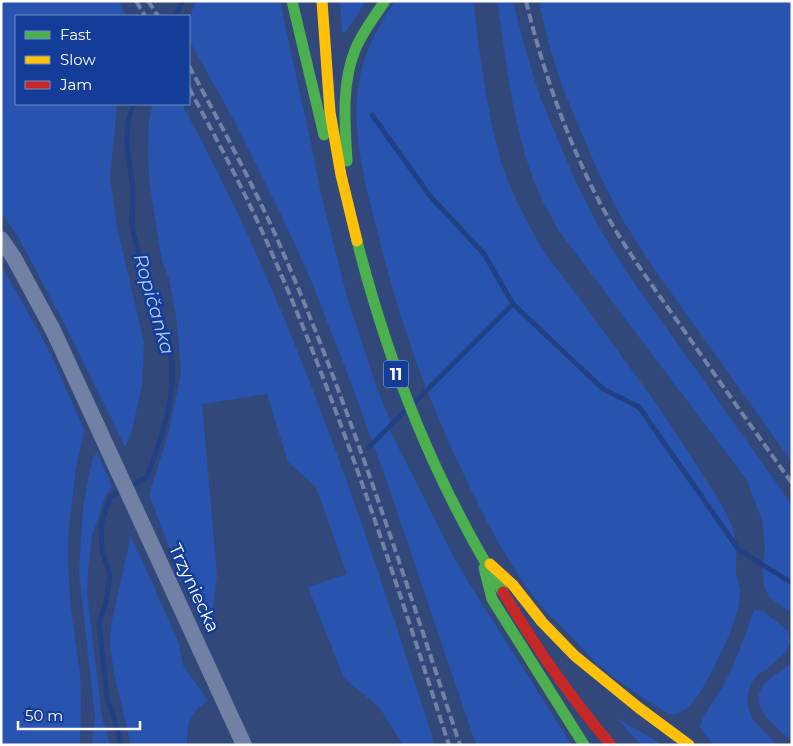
<svg xmlns="http://www.w3.org/2000/svg" width="793" height="746" viewBox="0 0 793 746" font-family="Montserrat,sans-serif">
  <rect width="100%" height="100%" fill="#32487a"/>
  <!-- green -->
  <g fill="#2854af">
    <polygon points="1,1 119,1 126,16 16,16 16,104 117,104 110,178 117,228 144,342 142,386 131,434 125,447 64,323 16,233 1,213"/>
    <polygon points="196,1 280,1 311,144 322,199 348,300 376,386 391,423 390,431 455,559 472,588 572,745 476,745 386,479 347,372 310,278 287,227 235,122 189,40 189,18"/>
    <polygon points="340,1 366,1 345,33 342,32"/>
    <path d="M395 1H473C480 54 486 107 500 158 507 183 519 206 531 229 544 255 563 276 580 299 620 355 662 408 697 466 710 487 725 506 733 530 738 545 736 559 736 574 737 581 741 587 740 594 739 614 727 641 718 659 711 673 696 706 681 712 678 714 673 714 669 714 645 699 619 683 598 664 586 653 575 640 564 629 555 620 546 612 538 602 509 565 487 523 467 481 428 402 399 320 378 234 367 192 354 143 357 99 361 56 372 37 395 1Z"/>
    <path d="M497 1H513L525 48 540 97 577 185 601 231 635 284 792 505V613L770 598 764 587 762 570 765 549 762 520 747 480 559 231C553 218 544 206 539 193 513 133 507 66 497 1Z"/>
    <polygon points="539,1 792,1 792,462 655,270 622,219 599,174 563,89 548,41"/>
    <path d="M153 104H182C293 306 364 526 435 745H403L380 708 344 678 308 587 347 574 316 487 288 462 267 394 202 404 217 575 212 621 207 627 168 544 149 495 169 431 181 373 177 322 169 278 162 261 150 186 148 153 149 120Z"/>
    <polygon points="1,265 50,352 84,430 76,468 68,536 68,563 71,610 80,674 81,704 80,745 1,745"/>
    <polygon points="97,452 112,487 106,494 92,536 88,571 87,594 102,717 110,745 92,745 95,717 79,573 83,508 89,474 93,458"/>
    <path d="M131 536 178 641 183 665 208 701C189 712 187 724 187 745H131L114 673 110 643 111 625Z"/>
    <path d="M754 610 763 611 788 631 790 641 787 651 766 670 758 674 751 684 747 696 748 707 753 720 777 745H714L704 733 700 726C706 708 719 695 727 679 738 656 746 633 754 610Z"/>
    <path d="M792 663V741C776 726 744 706 766 682 774 674 784 670 792 663Z"/>
    <polygon points="617,718 663,745 641,745"/>
  </g>
  <g fill="none" stroke-linecap="round" stroke-linejoin="round">
    <!-- stream -->
    <g stroke="#224084" stroke-width="5">
      <polyline points="176,16 182,1"/>
      <polyline points="372,115 430,196 484,254 513,304 603,389 639,407 739,550 792,583"/>
      <polyline points="416,401 513,304"/>
      <polyline points="369,447 404,412"/>
      <path d="M121 745 113 714 107 698 99 623 106 602 110 575 102 551 101 525 110 497 147 477C161 439 177 396 171 355 167 323 151 295 142 264 139 252 133 237 132 224 132 210 134 196 132 182 128 156 122 128 134 104"/>
    </g>
    <!-- street -->
    <polyline stroke="#7181a5" stroke-width="16" points="1,239 14,258 53,330 244,745"/>
    <!-- fast -->
    <g stroke="#4caf50" stroke-width="11">
      <polyline points="292,1 324,135"/>
      <path d="M347 161C345 125 341 85 355 50 362 33 374 17 385 1"/>
      <path d="M357 241C390 369 434 480 503 592"/>
      <polyline points="484,568 492,599 584,745"/>
    </g>
    <!-- slow -->
    <g stroke="#ffc107" stroke-width="11">
      <polyline points="322,1 330,112 341,175 357,241"/>
      <polyline points="490,564 513,585 542,622 575,656 639,708 689,745"/>
    </g>
    <!-- jam -->
    <path stroke="#c62828" stroke-width="11" d="M503 592C535 646 570 697 611 745"/>
    <!-- rail -->
    <g stroke="#7281a4" stroke-width="4" stroke-dasharray="9 4" stroke-linecap="butt">
      <polyline points="136,1 145,16"/>
      <polyline points="148,1 158,16"/>
      <path d="M526 1C541 63 561 122 588 179 613 233 649 281 683 329 719 381 755 432 792 483"/>
      <path d="M189 66C219 121 249 177 275 234 348 400 403 573 460 745"/>
      <path d="M189 88C216 138 243 188 266 240 339 403 394 575 449 745"/>
    </g>
  </g>
  <g text-anchor="middle" dominant-baseline="central" stroke-width="5" stroke-linejoin="round" paint-order="stroke">
    <!-- shield labels -->
    <rect fill="#133d99" stroke="#b8c5e0" stroke-width="1" x="383.5" y="360.5" width="25" height="27" rx="4"/>
    <g font-size="16" font-weight="bold" fill="#fff">
      <text x="396" y="374">11</text>
    </g>
    <!-- street labels -->
    <g font-size="18" fill="#fff" stroke="#133d99">
      <text transform="translate(194 588) rotate(65)">Trzyniecka</text>
    </g>
    <!-- water labels -->
    <g font-size="19" font-style="italic" fill="#b2cafa" stroke="#133d99">
      <text transform="translate(154 304) rotate(74)">Ropičanka</text>
    </g>
  </g>
  <!-- border -->
  <rect width="793" height="746" fill="none" stroke="#ffffff" stroke-width="5"/>
  <!-- legend -->
  <rect x="15" y="15" width="175" height="90" fill="#133d99" stroke="#718bc2"/>
  <rect x="25" y="31" width="25" height="8" fill="#4caf50" stroke="#718bc2"/>
  <text x="60" y="40" font-size="15" fill="#ffffff">Fast</text>
  <rect x="25" y="56" width="25" height="8" fill="#ffc107" stroke="#718bc2"/>
  <text x="60" y="65" font-size="15" fill="#ffffff">Slow</text>
  <rect x="25" y="81" width="25" height="8" fill="#c62828" stroke="#718bc2"/>
  <text x="60" y="90" font-size="15" fill="#ffffff">Jam</text>
  <!-- scale -->
  <path d="M18 721v8h122v-8" fill="none" stroke="#ffffff" stroke-width="2.5"/>
  <text x="25" y="721" font-size="15" fill="#ffffff" stroke="#133d99" stroke-width="4" paint-order="stroke">50 m</text>
</svg>
